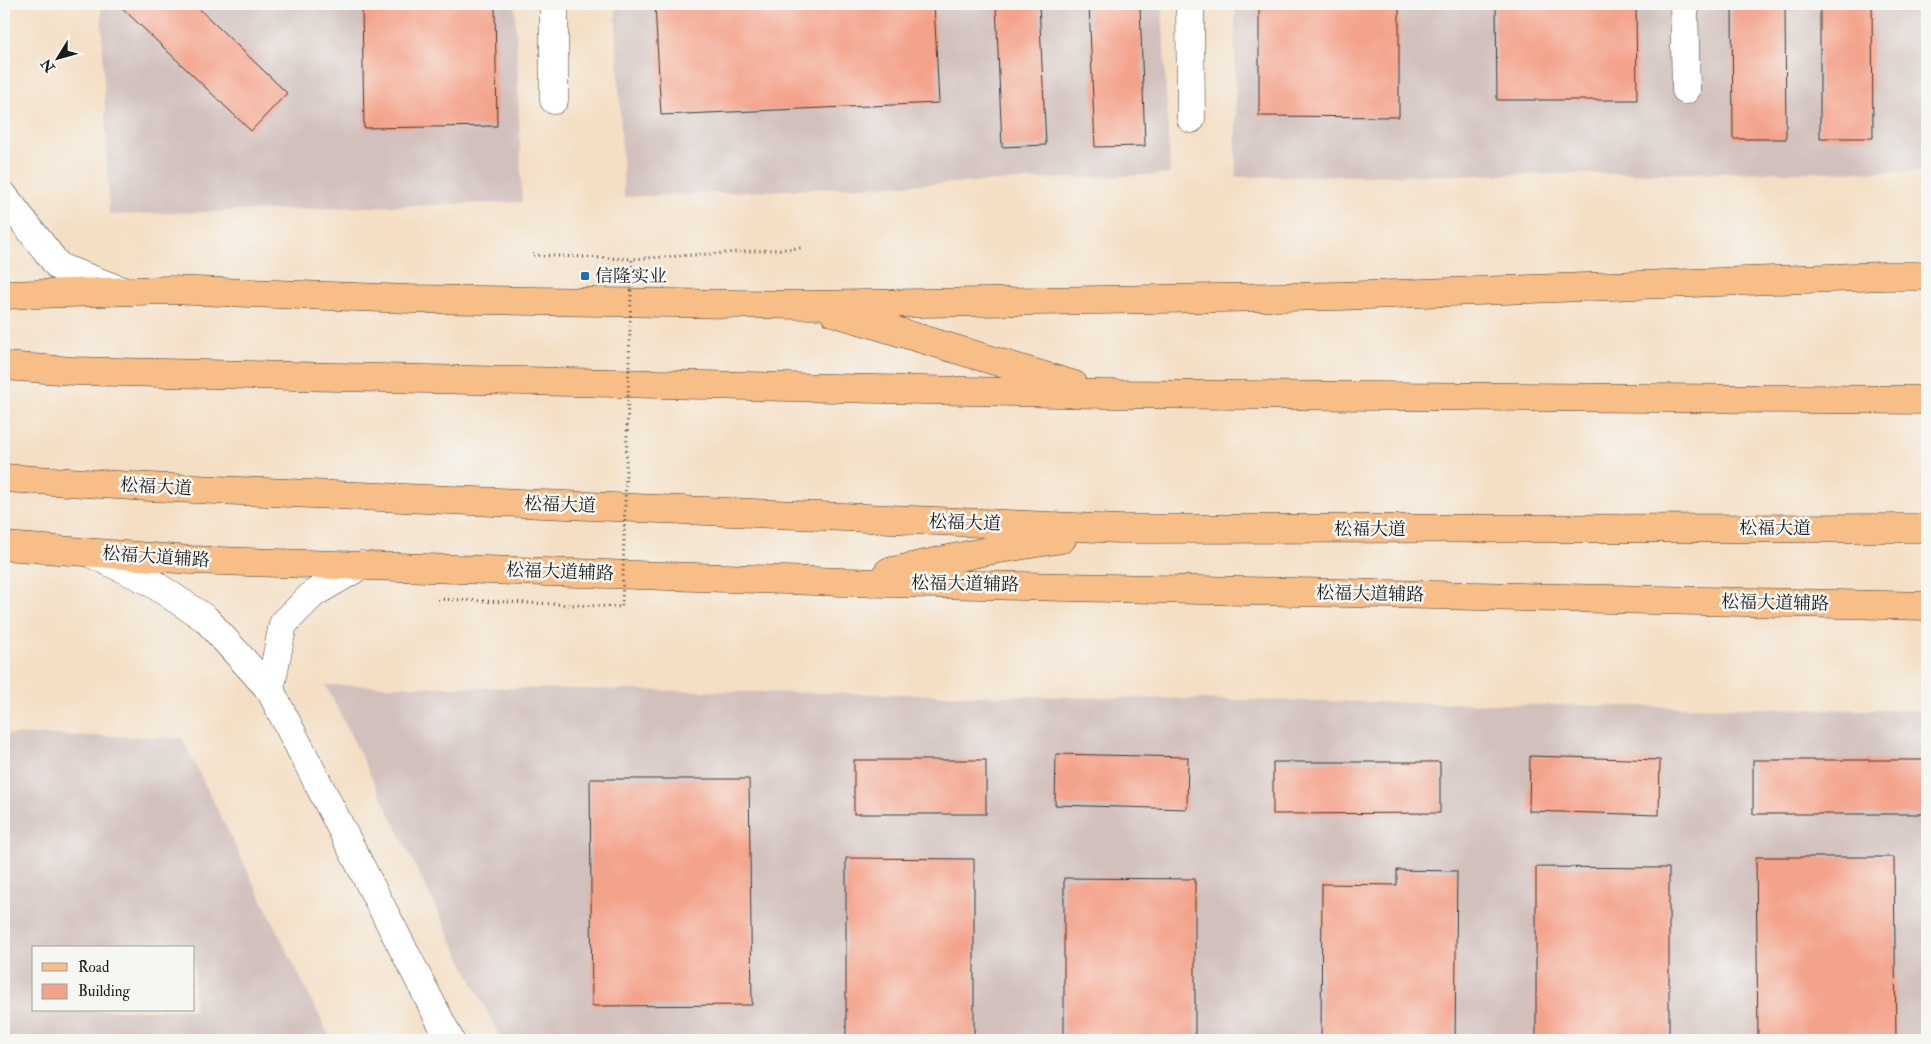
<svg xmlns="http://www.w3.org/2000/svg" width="1931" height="1044" viewBox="0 0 1931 1044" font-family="'IM FELL Double Pica','Noto Serif SC',serif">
  <rect width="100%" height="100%" fill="#f6f6f2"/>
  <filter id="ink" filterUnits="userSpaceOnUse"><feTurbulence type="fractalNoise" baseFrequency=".02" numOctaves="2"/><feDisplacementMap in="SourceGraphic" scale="10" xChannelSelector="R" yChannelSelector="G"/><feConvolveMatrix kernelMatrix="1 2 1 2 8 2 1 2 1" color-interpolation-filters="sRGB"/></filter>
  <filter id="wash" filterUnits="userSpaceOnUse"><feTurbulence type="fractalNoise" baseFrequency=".0096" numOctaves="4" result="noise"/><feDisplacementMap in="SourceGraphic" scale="20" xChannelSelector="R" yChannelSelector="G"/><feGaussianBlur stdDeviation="1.12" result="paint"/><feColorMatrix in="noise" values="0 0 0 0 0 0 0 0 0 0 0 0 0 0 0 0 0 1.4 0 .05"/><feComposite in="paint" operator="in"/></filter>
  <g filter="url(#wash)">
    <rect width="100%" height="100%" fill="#f4dfc5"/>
    <!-- industrial -->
    <g fill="#d1c0bc" fill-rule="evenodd">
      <polygon points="101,4 515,4 522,202 109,215"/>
      <polygon points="615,4 1162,4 1170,174 624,197"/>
      <polygon points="1235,4 1927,4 1927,171 1236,177"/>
      <polygon points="326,685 1927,711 1927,1040 501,1040"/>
      <path d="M4 734 182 738 331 1040H4ZM34 948H194V1010H34Z"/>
    </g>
    <g id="blocks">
      <!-- building -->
      <g fill="#f4a38b">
        <polygon points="118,4 194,4 287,93 251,131"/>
        <polygon points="362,4 495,4 497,126 364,128"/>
        <polygon points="655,4 934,4 939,103 661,115"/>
        <polygon points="996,4 1039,4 1046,145 1002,147"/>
        <polygon points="1089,4 1140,4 1145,146 1095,147"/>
        <polygon points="1259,4 1399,4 1399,117 1259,116"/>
        <polygon points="1496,4 1636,4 1637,100 1497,100"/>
        <polygon points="1732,4 1785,4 1786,139 1733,139"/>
        <polygon points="1820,4 1872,4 1873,138 1820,138"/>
        <polygon points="1056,754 1188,757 1187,809 1055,805"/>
        <polygon points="1530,756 1660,760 1659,815 1529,811"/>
        <rect x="854" y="760" width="132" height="54"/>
        <rect x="1753" y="760" width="174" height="54"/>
        <polygon points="1273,762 1440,762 1440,813 1273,814"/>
        <polygon points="590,779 749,779 752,1005 592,1006"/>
        <polygon points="1756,857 1894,857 1896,1040 1758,1040"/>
        <polygon points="846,858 974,859 974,1040 846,1040"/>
        <polygon points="1536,867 1669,868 1669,1040 1536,1040"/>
        <polygon points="1397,870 1457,871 1455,1040 1321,1040 1322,884 1397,885"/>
        <polygon points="1064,878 1195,879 1195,1040 1064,1040"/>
      </g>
    </g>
  </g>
  <g filter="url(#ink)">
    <use href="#blocks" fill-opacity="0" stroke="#3c3935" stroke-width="1"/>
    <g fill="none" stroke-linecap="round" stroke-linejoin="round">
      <!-- minor casing -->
      <g stroke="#3c3935" stroke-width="29">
        <g id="minor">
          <polyline points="554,4 554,100"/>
          <polyline points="1190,4 1191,119"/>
          <polyline points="1684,4 1686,90"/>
          <polyline points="4,196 59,267 123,291"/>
          <polyline points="90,553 149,581 206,619 270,690 450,1040"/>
          <polyline points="270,690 283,624 314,593 362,565"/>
        </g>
      </g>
      <!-- major casing -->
      <g stroke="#3c3935" stroke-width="29">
        <g id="major">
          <polyline points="4,295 169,290 410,299 807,305 1340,296 1884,276 1927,276"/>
          <polyline points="833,312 1074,385"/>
          <polyline points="4,366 73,371 1104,394 1927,400"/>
          <polyline points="4,478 149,487 1120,529 1927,528"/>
          <polyline points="4,546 191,560 843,582 1927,606"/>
          <polyline points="888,572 987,551 1062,539"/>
        </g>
      </g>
      <!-- path -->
      <polyline stroke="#3c3935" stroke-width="3" stroke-dasharray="1 4" stroke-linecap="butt" points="533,255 632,259"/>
      <!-- minor -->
      <use href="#minor" stroke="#fff" stroke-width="28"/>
      <!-- major -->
      <use href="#major" stroke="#f7be88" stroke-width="28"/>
      <!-- path-bridge -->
      <polyline stroke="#3c3935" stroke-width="3" stroke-dasharray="1 4" stroke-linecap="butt" points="438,599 622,607 632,259 801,248"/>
    </g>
  </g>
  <!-- markers -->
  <rect fill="#1f6fb2" stroke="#f6f6f2" stroke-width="2" x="580" y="271" width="10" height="10" rx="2.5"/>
  <g text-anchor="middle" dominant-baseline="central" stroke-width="5" stroke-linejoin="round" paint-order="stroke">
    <!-- poi labels -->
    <g font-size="18" fill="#1c1c1c" stroke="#f6f6f2" text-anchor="start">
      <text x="595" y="276">信隆实业</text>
    </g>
    <!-- street labels -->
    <g font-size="18" fill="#1c1c1c" stroke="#f6f6f2">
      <text transform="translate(156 487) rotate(3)">松福大道</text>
      <text transform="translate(560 505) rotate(2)">松福大道</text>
      <text transform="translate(965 523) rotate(2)">松福大道</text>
      <text x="1775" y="528">松福大道</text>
      <text x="1370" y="529">松福大道</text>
      <text transform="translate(156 557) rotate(4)">松福大道辅路</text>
      <text transform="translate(560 572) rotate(2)">松福大道辅路</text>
      <text transform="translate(965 584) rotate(1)">松福大道辅路</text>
      <text transform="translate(1370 594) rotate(1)">松福大道辅路</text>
      <text transform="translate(1775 603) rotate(1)">松福大道辅路</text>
    </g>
  </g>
  <!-- margin -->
  <rect width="1931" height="1044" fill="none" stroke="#f6f6f2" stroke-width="20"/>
  <!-- legend -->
  <rect x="32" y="946" width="162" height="65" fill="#f6f6f2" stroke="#9f9f9c"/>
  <rect x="42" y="963" width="25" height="8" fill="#f7be88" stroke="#9f9f9c"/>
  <text x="78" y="972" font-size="15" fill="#1c1c1c">Road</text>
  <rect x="42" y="984" width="25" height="15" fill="#f4a38b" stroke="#9f9f9c"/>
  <text x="78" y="996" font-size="15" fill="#1c1c1c">Building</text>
  <!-- north arrow -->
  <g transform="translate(58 58) rotate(233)" stroke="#f6f6f2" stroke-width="4" paint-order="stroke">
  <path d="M0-4L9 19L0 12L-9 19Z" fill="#1c1c1c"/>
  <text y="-8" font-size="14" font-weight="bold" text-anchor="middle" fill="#1c1c1c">N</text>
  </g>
</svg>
